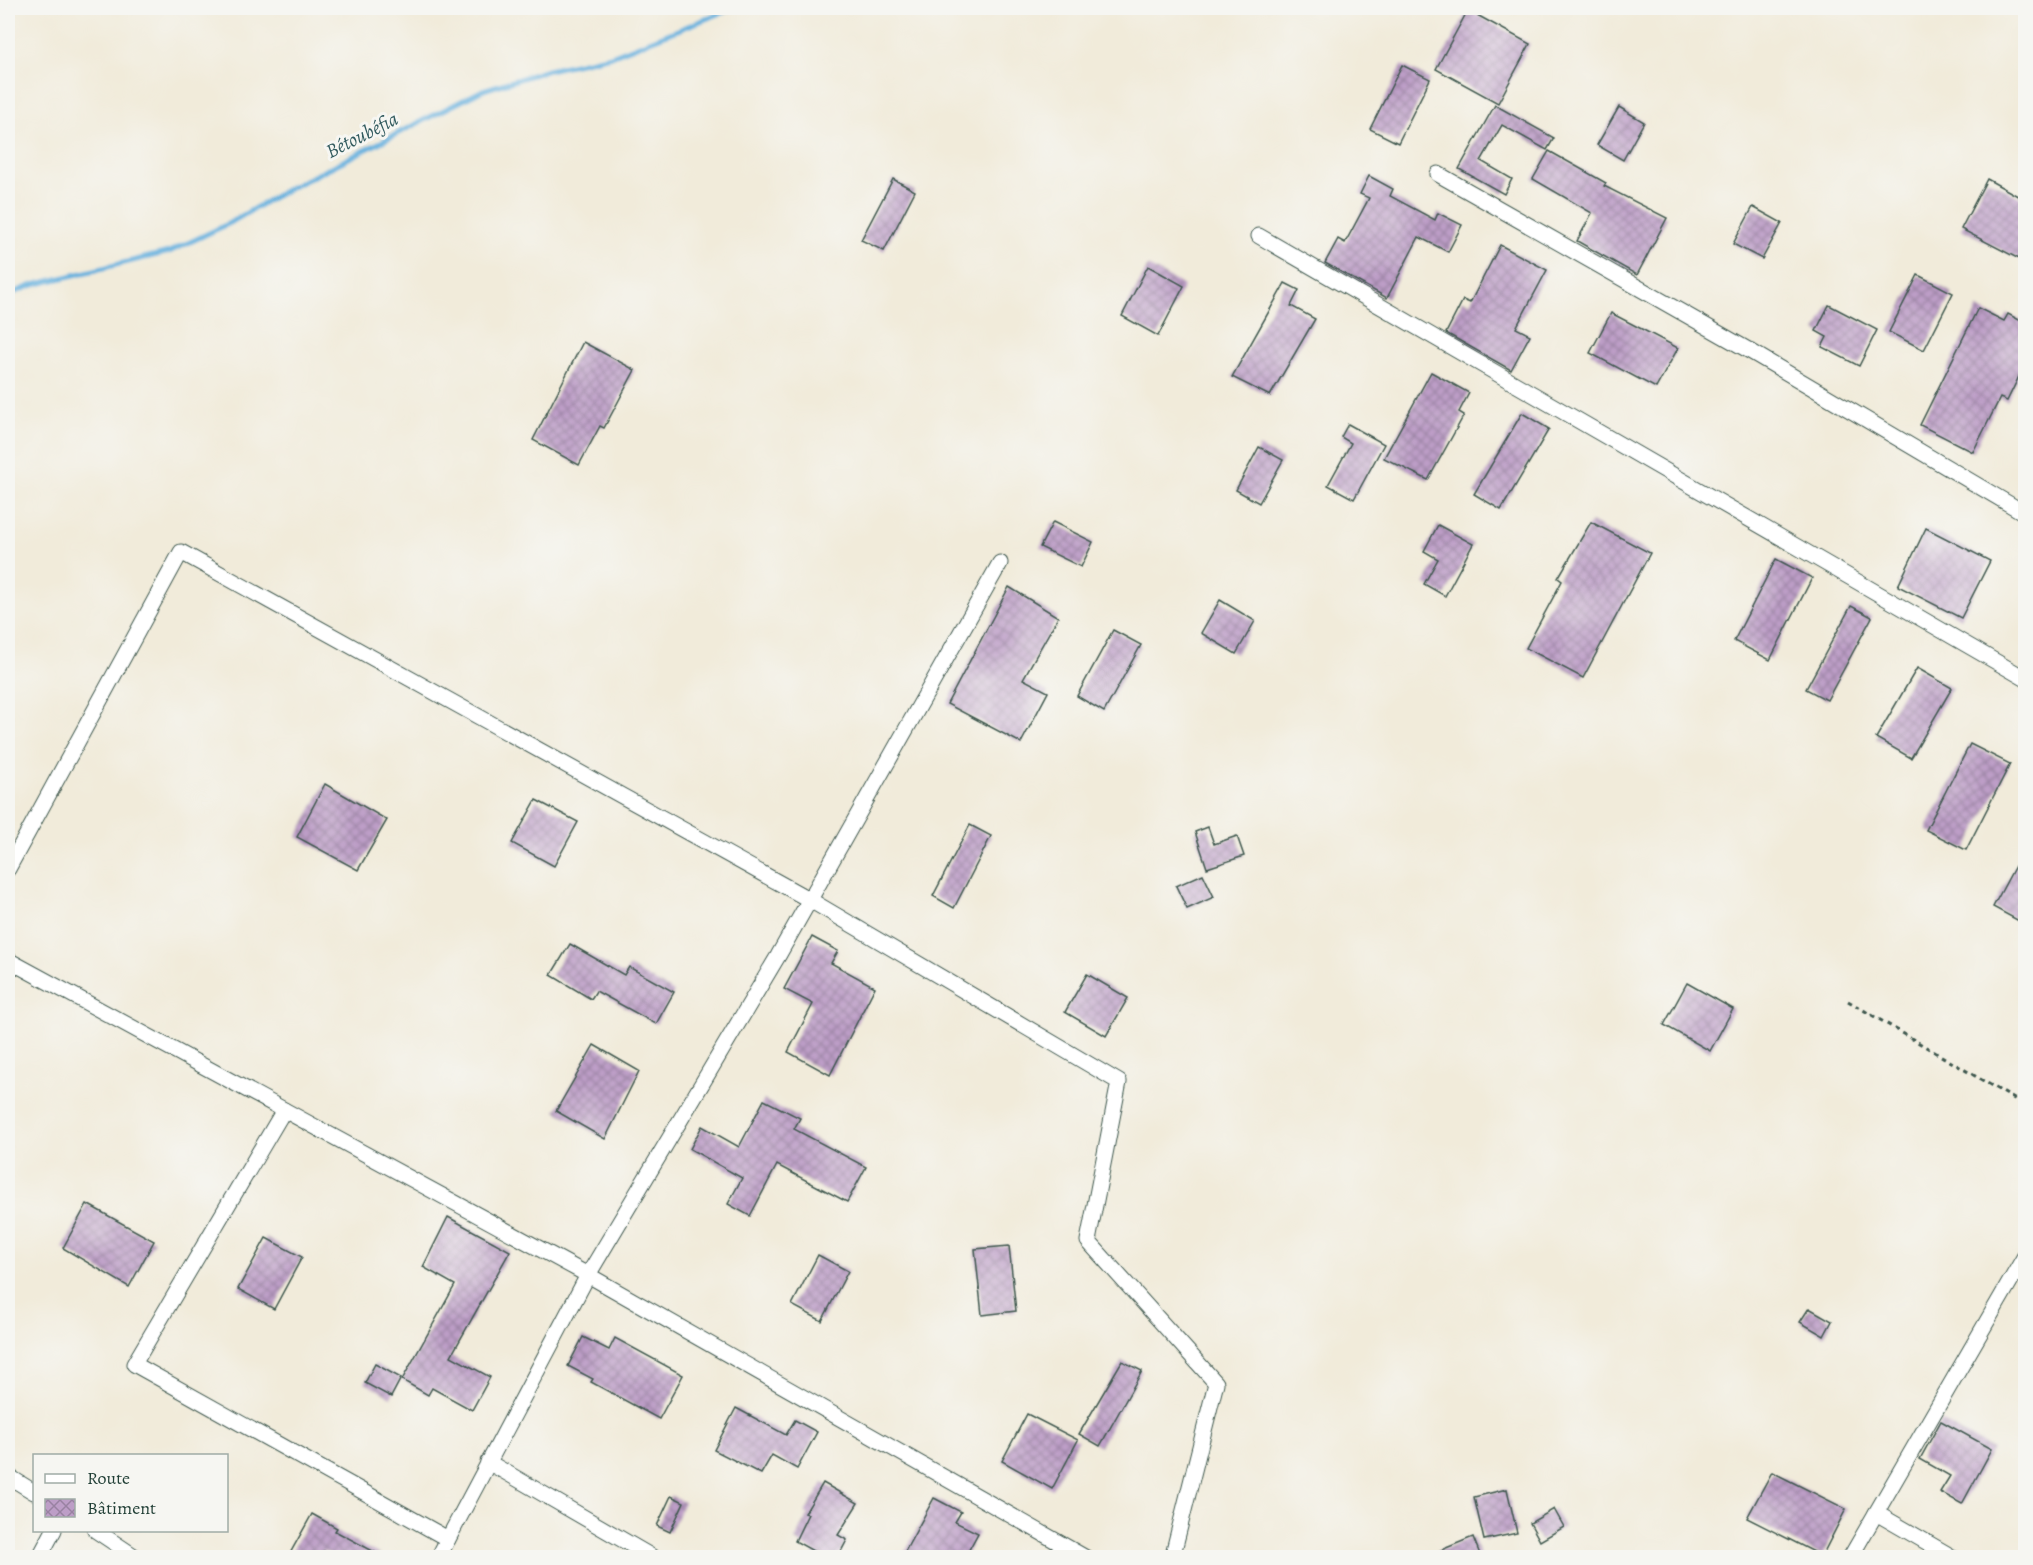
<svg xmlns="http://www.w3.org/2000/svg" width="2033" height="1565" viewBox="0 0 2033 1565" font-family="Alegreya,serif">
  <defs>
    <pattern id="building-cross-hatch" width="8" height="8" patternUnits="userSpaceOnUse" patternTransform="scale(1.5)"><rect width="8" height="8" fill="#bd9ec7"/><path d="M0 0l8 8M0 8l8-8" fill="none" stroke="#9982a2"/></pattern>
  </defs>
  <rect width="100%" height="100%" fill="#f6f6f2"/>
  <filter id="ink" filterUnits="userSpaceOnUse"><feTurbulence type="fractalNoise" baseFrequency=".0167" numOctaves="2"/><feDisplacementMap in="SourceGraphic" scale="12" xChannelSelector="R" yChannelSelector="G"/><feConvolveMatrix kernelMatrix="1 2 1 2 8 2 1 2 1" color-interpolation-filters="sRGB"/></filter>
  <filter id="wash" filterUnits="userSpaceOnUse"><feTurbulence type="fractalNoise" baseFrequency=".008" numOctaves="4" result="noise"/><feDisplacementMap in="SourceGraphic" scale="24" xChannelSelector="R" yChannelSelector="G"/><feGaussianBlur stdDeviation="1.35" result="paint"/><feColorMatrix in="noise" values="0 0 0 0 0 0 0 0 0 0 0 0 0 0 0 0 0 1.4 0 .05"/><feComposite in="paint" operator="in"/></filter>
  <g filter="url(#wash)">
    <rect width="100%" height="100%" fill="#f1ebda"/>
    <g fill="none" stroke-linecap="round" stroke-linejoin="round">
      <!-- stream -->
      <polyline stroke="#66b1de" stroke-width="5" points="8,295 33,285 169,252 228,224 286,190 483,90 548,70 611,56 734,8"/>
    </g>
    <g id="blocks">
      <!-- building -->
      <g fill="url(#building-cross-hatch)">
        <polygon points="1468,10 1530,44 1498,103 1436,69"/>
        <polygon points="1402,65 1430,79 1398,143 1370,129"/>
        <polygon points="1495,105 1554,138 1547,150 1502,125 1481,161 1512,179 1504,194 1459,169"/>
        <polygon points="1619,107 1644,122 1623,160 1597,145"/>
        <polygon points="1549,151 1606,183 1604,186 1667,218 1637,275 1577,241 1592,213 1533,179"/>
        <polygon points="1369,176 1393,189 1390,196 1435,220 1438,213 1462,225 1448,252 1419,237 1387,298 1325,263 1338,239 1345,243 1369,198 1360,194"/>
        <polygon points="893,179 915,191 884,251 861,240"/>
        <polygon points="1987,179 2025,200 2025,251 2021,260 1961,229"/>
        <polygon points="1753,207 1782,223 1762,259 1733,244"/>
        <polygon points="1500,245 1547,270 1516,328 1530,335 1511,370 1446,333 1463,300 1470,303"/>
        <polygon points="1148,266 1184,286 1158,336 1122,316"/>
        <polygon points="1918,275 1953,293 1924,350 1889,332"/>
        <polygon points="1285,283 1299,290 1291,306 1315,319 1270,396 1232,377"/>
        <polygon points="1829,305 1877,330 1859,366 1822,347 1827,337 1816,331"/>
        <polygon points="1978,308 2004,321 2008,314 2025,323 2025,364 2007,401 2000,398 1973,452 1920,425"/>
        <polygon points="1611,313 1678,348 1656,388 1590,353"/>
        <polygon points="583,342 635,370 604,428 600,426 579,465 533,440"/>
        <polygon points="1431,372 1469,393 1459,412 1464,415 1428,480 1384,458"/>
        <polygon points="1522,413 1549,429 1501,510 1474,494"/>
        <polygon points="1348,424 1384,444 1354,499 1328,485 1351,443 1341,437"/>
        <polygon points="1259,447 1283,460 1259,503 1236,490"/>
        <polygon points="1053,522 1093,542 1081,567 1040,547"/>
        <polygon points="1591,522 1650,553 1583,678 1526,648 1562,581 1558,578"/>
        <polygon points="1438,525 1473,544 1445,596 1424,584 1438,559 1424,551"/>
        <polygon points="1926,528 1990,561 1961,618 1898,586"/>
        <polygon points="1776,559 1812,578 1770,660 1734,641"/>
        <polygon points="1009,587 1058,617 1023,679 1048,692 1021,743 947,704"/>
        <polygon points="1220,600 1255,621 1236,654 1201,633"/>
        <polygon points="1851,606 1872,617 1827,700 1806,689"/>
        <polygon points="1113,630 1141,645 1104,712 1077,696"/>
        <polygon points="1917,668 1952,688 1911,758 1876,738"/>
        <polygon points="1970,744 2010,764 1966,850 1926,830"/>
        <polygon points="325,784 387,820 358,870 297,837"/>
        <polygon points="536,800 578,822 554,866 512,843"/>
        <polygon points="970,825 991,836 954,908 933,896"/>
        <polygon points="1208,827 1214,844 1237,836 1244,856 1207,868 1195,832"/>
        <polygon points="2015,866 2025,871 2025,909 2019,921 1993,907"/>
        <polygon points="1203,874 1214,897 1187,909 1176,886"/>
        <polygon points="812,937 838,951 831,963 875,987 830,1075 788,1052 813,1004 784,989"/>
        <polygon points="570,944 624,975 629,967 674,992 656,1024 596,991 591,999 551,975"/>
        <polygon points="1087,974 1128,998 1106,1036 1065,1012"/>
        <polygon points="1687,983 1733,1009 1710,1051 1664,1025"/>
        <polygon points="594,1045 639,1071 605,1139 556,1111"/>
        <polygon points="764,1100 800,1118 794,1129 866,1167 847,1202 777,1165 750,1216 728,1204 742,1178 690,1149 702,1126 739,1147"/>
        <polygon points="87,1204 154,1241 129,1287 63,1248"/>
        <polygon points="448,1217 510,1251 451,1356 490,1377 472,1410 432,1388 428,1395 402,1380 455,1285 423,1267"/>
        <polygon points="266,1238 302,1257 274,1309 238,1289"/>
        <polygon points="1009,1246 1016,1311 982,1315 975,1249"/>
        <polygon points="818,1255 848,1271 822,1321 792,1305"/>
        <polygon points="1809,1308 1832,1321 1824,1336 1800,1322"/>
        <polygon points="583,1337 609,1350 615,1338 683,1375 659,1419 591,1382 593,1379 568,1366"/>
        <polygon points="1122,1361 1142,1371 1100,1446 1079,1434"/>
        <polygon points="375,1364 401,1378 391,1397 365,1383"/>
        <polygon points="736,1408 786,1435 795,1420 817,1432 797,1469 772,1455 761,1474 714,1450"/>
        <polygon points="1027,1414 1078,1440 1052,1489 1002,1461"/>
        <polygon points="1941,1421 1992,1449 1962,1504 1940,1492 1950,1476 1920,1459"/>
        <polygon points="1772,1472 1846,1509 1822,1556 1747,1518"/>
        <polygon points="823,1483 858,1503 838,1535 847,1540 838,1557 812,1557 815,1552 795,1541 808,1514 805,1513"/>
        <polygon points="1507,1489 1517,1533 1484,1540 1474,1497"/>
        <polygon points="671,1496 684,1502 670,1532 657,1526"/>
        <polygon points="934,1498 961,1512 955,1522 978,1533 965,1557 902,1557"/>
        <polygon points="1554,1509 1564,1527 1540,1541 1530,1523"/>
        <polygon points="312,1514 337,1528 335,1531 384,1557 335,1557 324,1551 321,1557 288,1557"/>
        <polygon points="1473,1537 1481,1557 1424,1557"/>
      </g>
    </g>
  </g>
  <g filter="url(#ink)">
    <use href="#blocks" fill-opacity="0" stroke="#3e574d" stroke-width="1.5"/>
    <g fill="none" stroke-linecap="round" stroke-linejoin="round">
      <!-- minor casing -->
      <g stroke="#3e574d" stroke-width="17">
        <g id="minor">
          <polyline points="1438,174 1750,351 2026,514"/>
          <polyline points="1259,236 2026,679"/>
          <polyline points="8,869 181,552 810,900 1119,1082 1088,1241 1216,1383 1172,1558"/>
          <polyline points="8,960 588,1275 1086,1558"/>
          <polyline points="284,1110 134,1364 448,1539"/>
          <polyline points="488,1462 654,1558"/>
          <polyline points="8,1476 34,1492"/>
          <polyline points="1876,1513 1954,1558"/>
          <polyline points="95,1530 137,1558"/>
          <polyline points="39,1558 54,1530"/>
          <polyline points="438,1558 588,1275 778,956 1000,563"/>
          <polyline points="1850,1558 2026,1254"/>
        </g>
      </g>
      <!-- path -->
      <polyline stroke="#3e574d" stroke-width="3" stroke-dasharray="4.5 4.5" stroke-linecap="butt" points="1848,1001 2026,1106"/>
      <!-- minor -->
      <use href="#minor" stroke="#fff" stroke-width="15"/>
    </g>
  </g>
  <g text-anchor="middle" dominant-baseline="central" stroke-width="6" stroke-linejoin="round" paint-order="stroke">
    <!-- water labels -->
    <g font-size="20" font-style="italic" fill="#315a5e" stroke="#f6f6f2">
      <text transform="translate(362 135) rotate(-27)">Bétoubéfia</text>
    </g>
  </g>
  <!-- margin -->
  <rect width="2033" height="1565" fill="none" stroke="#f6f6f2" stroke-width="30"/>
  <!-- legend -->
  <rect x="33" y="1454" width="195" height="78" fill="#f6f6f2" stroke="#a0aca6" stroke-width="1.5"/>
  <rect x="45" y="1474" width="30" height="9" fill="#ffffff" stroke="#a0aca6" stroke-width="1.5"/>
  <text x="87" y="1484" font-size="18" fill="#1f3d34">Route</text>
  <rect x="45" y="1499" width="30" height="18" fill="url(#building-cross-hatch)" stroke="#a0aca6" stroke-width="1.5"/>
  <text x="87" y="1514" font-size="18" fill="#1f3d34">Bâtiment</text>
</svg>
